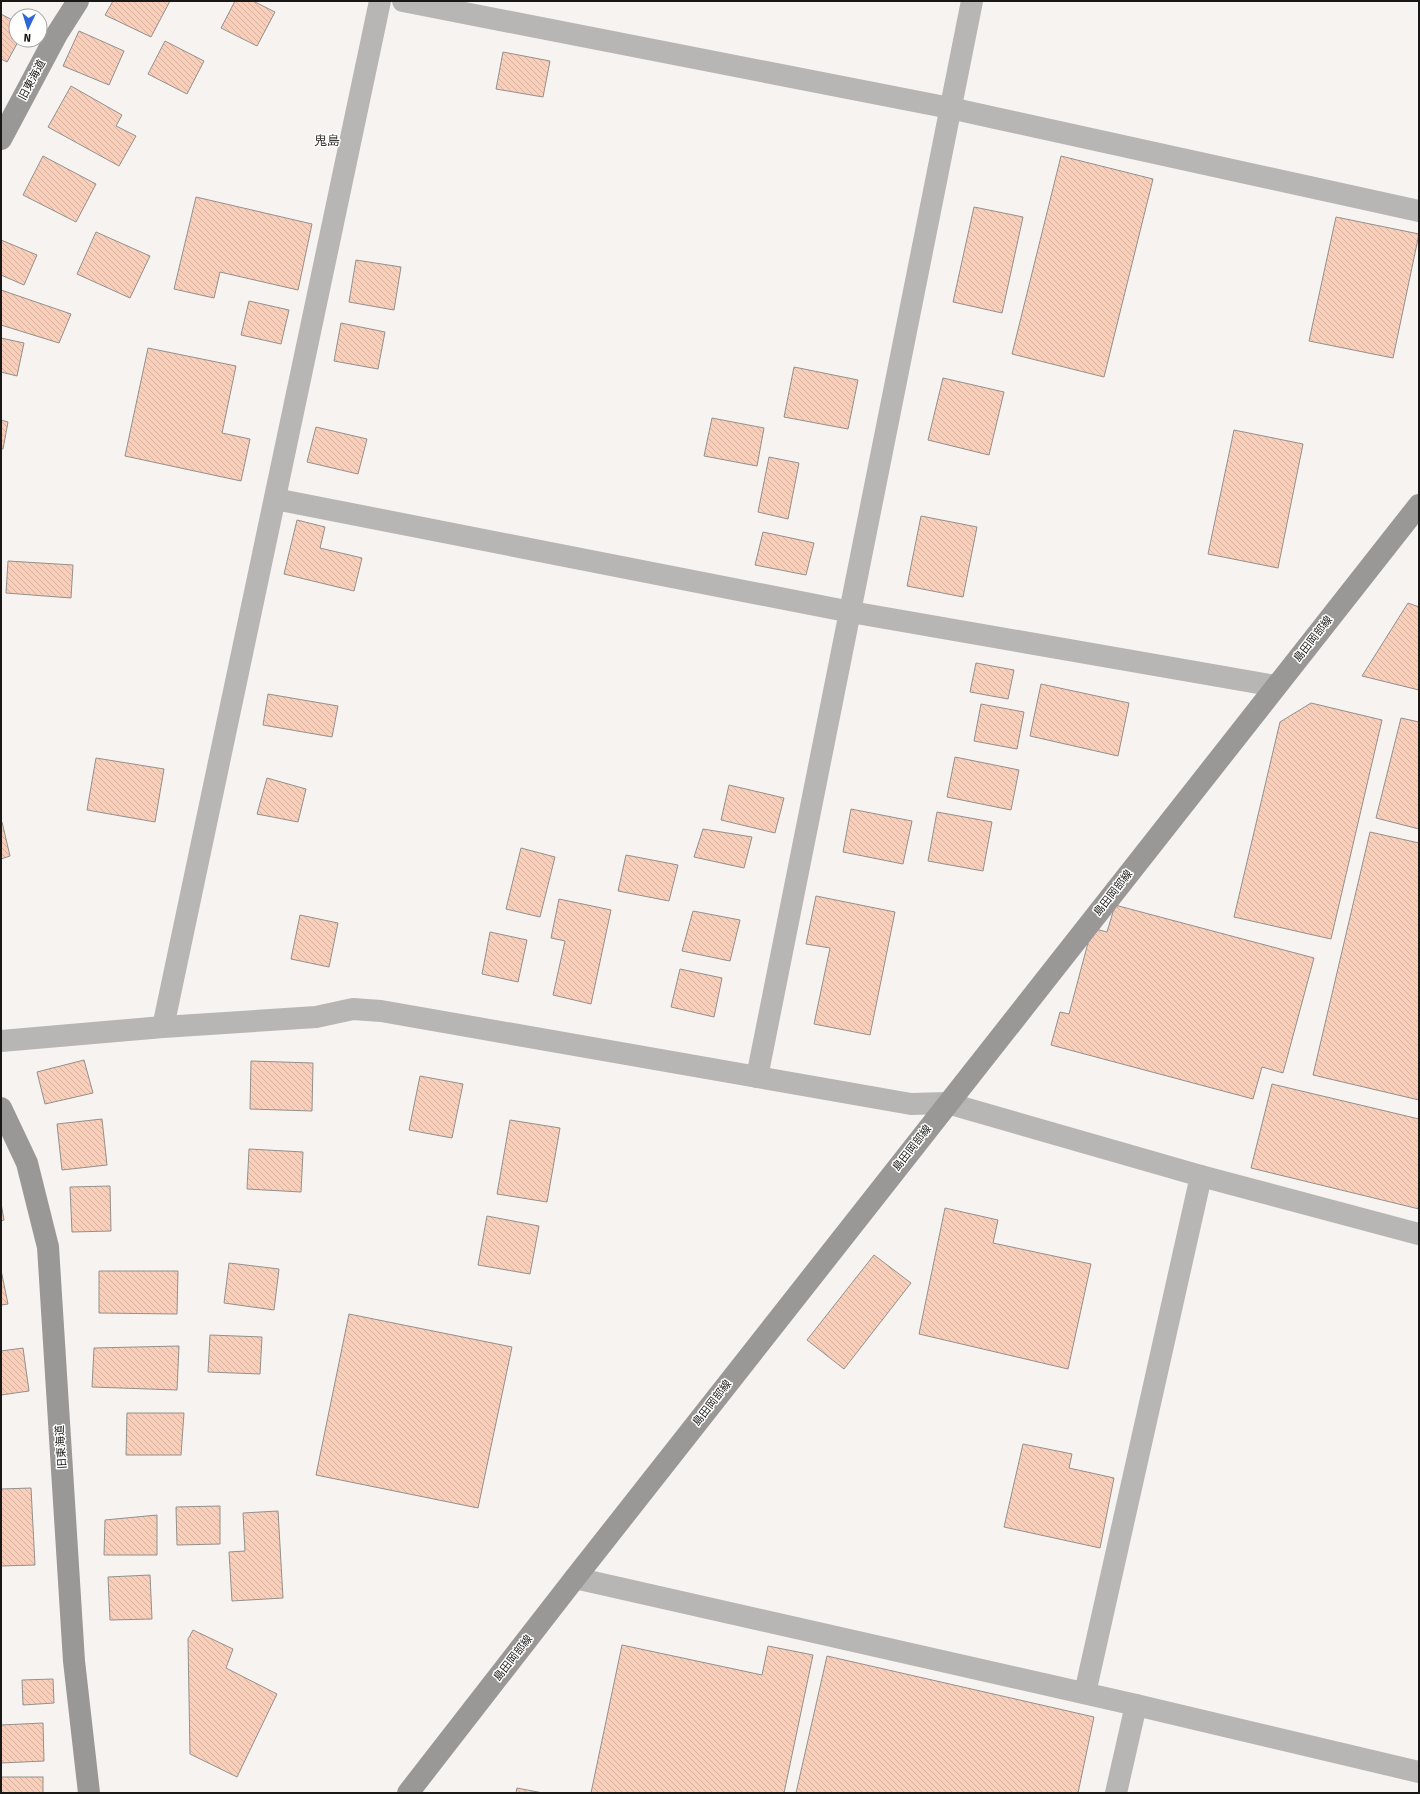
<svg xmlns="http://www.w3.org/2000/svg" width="1420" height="1794" viewBox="0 0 1420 1794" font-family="'Fira Sans','Noto Sans JP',sans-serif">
  <defs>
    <pattern id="building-back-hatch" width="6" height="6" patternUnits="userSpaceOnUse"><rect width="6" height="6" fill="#facfba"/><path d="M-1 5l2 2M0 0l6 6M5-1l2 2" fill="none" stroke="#d6b19f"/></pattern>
  </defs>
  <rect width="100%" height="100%" fill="#f7f3f1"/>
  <!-- building -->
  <g fill="url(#building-back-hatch)" stroke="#94908e">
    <polygon points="113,1 170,1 151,37 105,15"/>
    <polygon points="235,1 253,1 275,12 257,46 221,28"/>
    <polygon points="1,14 16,22 16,40 19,40 7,62 1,59"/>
    <polygon points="79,31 124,51 109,85 63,66"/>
    <polygon points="165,41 204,61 187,94 148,74"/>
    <polygon points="503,52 550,61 543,97 496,89"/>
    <polygon points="71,86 122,115 116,126 136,136 119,166 48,127"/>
    <polygon points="43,156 96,184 76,222 23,195"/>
    <polygon points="1061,156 1153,179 1104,377 1012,354"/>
    <polygon points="196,197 312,224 298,290 220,272 214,298 174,289"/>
    <polygon points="974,207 1023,217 1002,313 953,302"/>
    <polygon points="1336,217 1419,234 1393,358 1309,341"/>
    <polygon points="96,232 150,256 130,298 77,274"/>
    <polygon points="1,240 37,255 24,285 1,275"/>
    <polygon points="356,260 401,267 394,310 349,302"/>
    <polygon points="1,290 71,314 59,343 1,325"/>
    <polygon points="249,301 289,310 281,344 241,335"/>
    <polygon points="341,323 385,332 378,369 334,361"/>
    <polygon points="1,338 24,343 17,376 1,372"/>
    <polygon points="148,348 236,366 222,433 250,439 241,481 125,456"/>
    <polygon points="794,367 858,380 848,429 784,417"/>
    <polygon points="943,378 1004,392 989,455 928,440"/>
    <polygon points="712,418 764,428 757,466 704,456"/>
    <polygon points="1,420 8,422 3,449 1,449"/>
    <polygon points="316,427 367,439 358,474 307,462"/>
    <polygon points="1234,430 1303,444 1278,568 1208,554"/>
    <polygon points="769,457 799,463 788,519 758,512"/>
    <polygon points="921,516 977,527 963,597 907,586"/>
    <polygon points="297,520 325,527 320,548 362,558 354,591 284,574"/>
    <polygon points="763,532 814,543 806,575 755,565"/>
    <polygon points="8,561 73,565 71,598 6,593"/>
    <polygon points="1408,603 1419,607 1419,690 1362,676"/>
    <polygon points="976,663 1014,670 1008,699 970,692"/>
    <polygon points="1041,684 1129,703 1118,756 1030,736"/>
    <polygon points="268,694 338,706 332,737 263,725"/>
    <polygon points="1311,703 1382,720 1331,939 1234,917 1280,722"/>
    <polygon points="981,704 1024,712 1017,749 974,741"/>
    <polygon points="1401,718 1419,722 1419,829 1376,818"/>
    <polygon points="955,757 1019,770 1011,810 947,797"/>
    <polygon points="96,758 164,769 155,822 87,810"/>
    <polygon points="267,778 306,789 298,822 257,814"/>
    <polygon points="729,785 784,798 775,833 721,820"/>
    <polygon points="851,809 912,821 903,864 843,852"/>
    <polygon points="937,812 992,822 983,871 928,861"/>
    <polygon points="1,822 2,822 10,856 1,859"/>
    <polygon points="703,829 752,837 744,868 694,857"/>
    <polygon points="1370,832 1419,843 1419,1100 1313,1075"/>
    <polygon points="521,848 555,857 540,917 506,909"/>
    <polygon points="626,855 678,865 669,901 618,891"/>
    <polygon points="816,896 895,912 870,1035 814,1024 830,948 806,944"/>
    <polygon points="559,899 611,910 591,1004 553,995 565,941 551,938"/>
    <polygon points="1115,905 1314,958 1283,1073 1262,1067 1253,1099 1051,1045 1060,1012 1069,1014 1092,928 1107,932"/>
    <polygon points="693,911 740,920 730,961 682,951"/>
    <polygon points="300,915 338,923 329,967 291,959"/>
    <polygon points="490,932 527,940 518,982 482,974"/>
    <polygon points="680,969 722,978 714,1017 671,1007"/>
    <polygon points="84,1060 93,1093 45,1104 37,1072"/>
    <polygon points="251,1061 313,1063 312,1111 250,1109"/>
    <polygon points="420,1076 463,1084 452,1138 409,1130"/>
    <polygon points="1272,1084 1419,1119 1419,1209 1251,1168"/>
    <polygon points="102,1119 107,1165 62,1170 57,1124"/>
    <polygon points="510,1120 560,1128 547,1202 497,1194"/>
    <polygon points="249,1149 303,1152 301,1192 247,1189"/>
    <polygon points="110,1186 111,1231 72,1232 70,1187"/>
    <polygon points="1,1203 4,1220 1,1221"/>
    <polygon points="945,1208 998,1220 993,1243 1091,1264 1068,1369 919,1334"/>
    <polygon points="487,1216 539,1226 530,1274 478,1265"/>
    <polygon points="874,1255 911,1283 844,1369 807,1340"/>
    <polygon points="229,1263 279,1269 274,1310 224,1303"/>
    <polygon points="1,1270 8,1304 1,1305"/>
    <polygon points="99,1271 178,1271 177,1314 99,1313"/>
    <polygon points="349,1314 512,1347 478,1508 316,1475"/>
    <polygon points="210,1335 262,1337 260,1374 208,1372"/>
    <polygon points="179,1346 177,1390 92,1387 94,1348"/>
    <polygon points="23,1348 29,1391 1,1395 1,1351"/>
    <polygon points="127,1413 184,1413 181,1455 126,1455"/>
    <polygon points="1023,1444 1072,1454 1069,1468 1114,1478 1100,1548 1004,1527"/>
    <polygon points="31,1488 35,1565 1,1566 1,1489"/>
    <polygon points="220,1506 220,1544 177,1545 176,1507"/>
    <polygon points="278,1511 283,1598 232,1601 229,1552 245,1551 243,1513"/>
    <polygon points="157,1515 157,1555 104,1555 105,1520"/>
    <polygon points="150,1575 152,1619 110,1620 108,1577"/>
    <polygon points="193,1630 233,1649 226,1668 277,1694 237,1777 190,1754 188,1639"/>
    <polygon points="622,1645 762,1675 768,1646 813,1655 784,1793 591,1793"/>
    <polygon points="827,1656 1094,1717 1078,1793 796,1793"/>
    <polygon points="53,1679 54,1703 23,1705 22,1680"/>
    <polygon points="43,1723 44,1761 1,1763 1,1725"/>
    <rect x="1" y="1777" width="42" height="16"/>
    <polygon points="517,1788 543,1793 516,1793"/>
  </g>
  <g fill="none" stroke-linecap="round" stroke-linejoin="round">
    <!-- minor -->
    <g stroke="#b7b6b5" stroke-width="22">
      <polyline points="403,1 950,108 1419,211"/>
      <polyline points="275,499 851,612 1276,686"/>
      <polyline points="163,1027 380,1"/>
      <polyline points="1,1041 163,1027 316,1017 353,1009 381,1011 911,1104 947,1103 1201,1176 1419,1234"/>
      <polyline points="757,1077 972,1"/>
      <polyline points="575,1578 1136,1705 1419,1772"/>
      <polyline points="1085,1693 1201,1176"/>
      <polyline points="1116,1793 1136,1705"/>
    </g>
    <!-- secondary -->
    <g stroke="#9a9896" stroke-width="22">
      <polyline points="1,139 57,34 78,1"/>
      <polyline points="1,1108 27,1163 48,1247 74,1661 89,1793"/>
      <polyline points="408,1793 575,1578 1419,505"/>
    </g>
  </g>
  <g text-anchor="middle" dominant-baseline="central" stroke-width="3" stroke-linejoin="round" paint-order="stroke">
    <!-- street labels -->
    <g font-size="11" fill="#191817" stroke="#fff">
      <text transform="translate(32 80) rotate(-62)">旧東海道</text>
      <text transform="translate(1313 639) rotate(-52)">島田岡部線</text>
      <text transform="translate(1113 893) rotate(-52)">島田岡部線</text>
      <text transform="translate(912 1148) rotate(-52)">島田岡部線</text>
      <text transform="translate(712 1403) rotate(-52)">島田岡部線</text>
      <text transform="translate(61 1447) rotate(-94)">旧東海道</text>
      <text transform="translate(513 1658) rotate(-52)">島田岡部線</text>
    </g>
    <!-- quarter labels -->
    <g font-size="13" fill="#3b3836" stroke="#fff">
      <text x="327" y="140">鬼島</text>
    </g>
  </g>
  <!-- border -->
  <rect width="1420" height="1794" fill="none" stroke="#191817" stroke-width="4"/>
  <!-- north arrow -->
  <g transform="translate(28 28) rotate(184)"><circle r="19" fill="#ffffff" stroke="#a3a3a2"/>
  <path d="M0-3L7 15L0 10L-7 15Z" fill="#2e68d6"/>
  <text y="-6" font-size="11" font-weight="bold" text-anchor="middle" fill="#191817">N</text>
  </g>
</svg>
